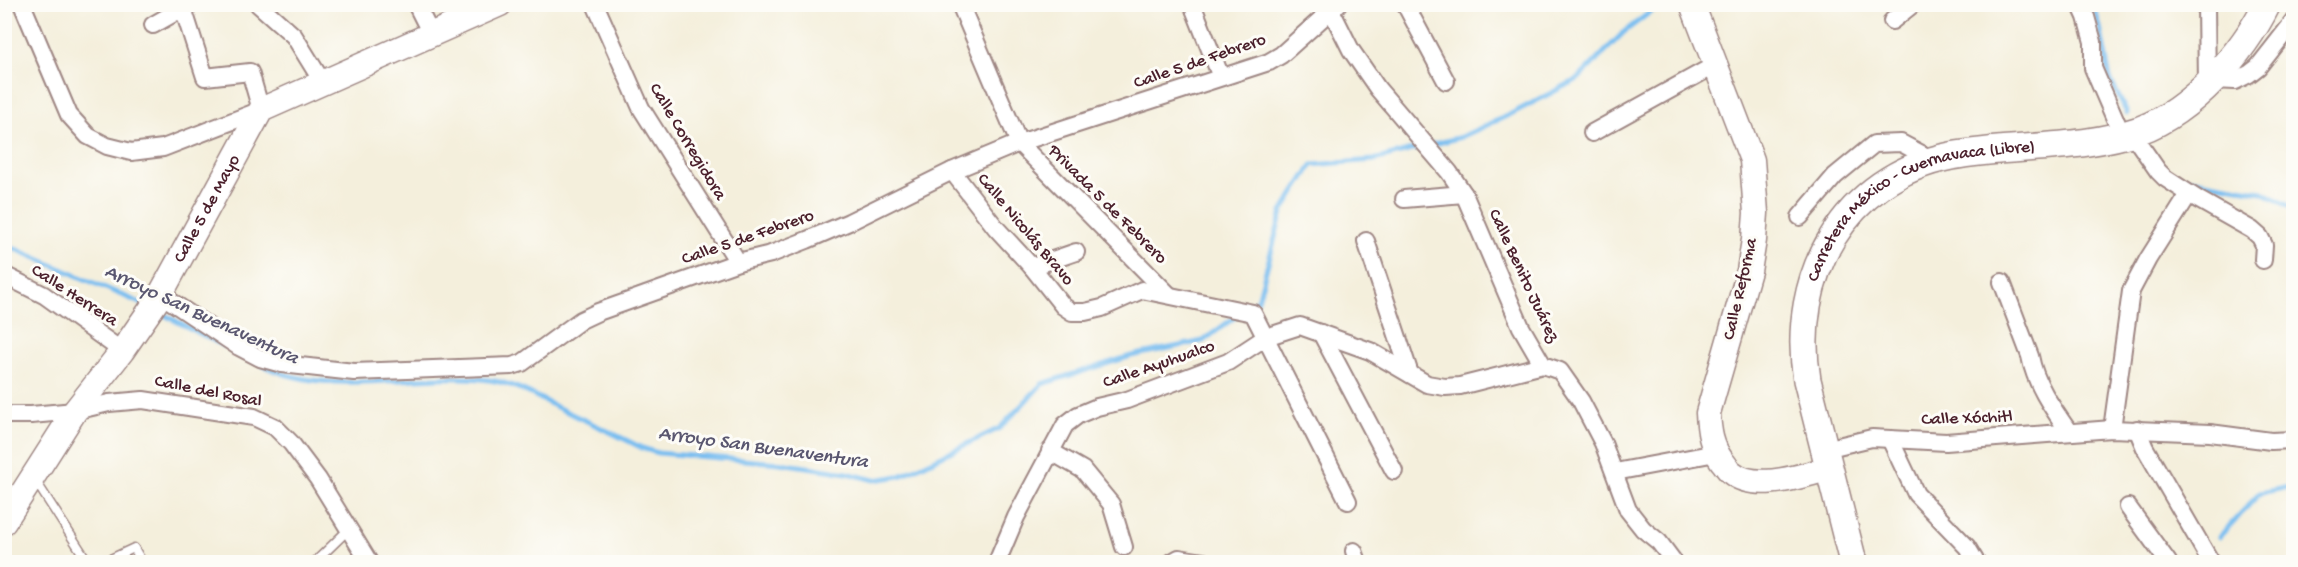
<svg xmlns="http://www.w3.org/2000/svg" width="2298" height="567" viewBox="0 0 2298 567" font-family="'Gochi Hand',sans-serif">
  <rect width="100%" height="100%" fill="#fdfcf7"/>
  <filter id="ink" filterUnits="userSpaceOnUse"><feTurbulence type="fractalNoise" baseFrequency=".0167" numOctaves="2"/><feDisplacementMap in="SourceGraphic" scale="12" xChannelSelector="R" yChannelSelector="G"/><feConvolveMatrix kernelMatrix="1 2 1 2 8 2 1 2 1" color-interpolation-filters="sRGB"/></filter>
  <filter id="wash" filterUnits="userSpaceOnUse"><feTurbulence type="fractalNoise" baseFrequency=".008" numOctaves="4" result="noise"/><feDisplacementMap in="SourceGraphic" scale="24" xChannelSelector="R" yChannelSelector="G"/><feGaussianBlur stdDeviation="1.35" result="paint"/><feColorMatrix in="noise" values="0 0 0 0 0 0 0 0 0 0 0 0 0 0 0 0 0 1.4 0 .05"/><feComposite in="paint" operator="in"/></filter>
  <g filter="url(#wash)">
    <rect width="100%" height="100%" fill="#f4efdc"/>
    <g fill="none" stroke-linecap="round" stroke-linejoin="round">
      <!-- stream -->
      <g stroke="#79bef0" stroke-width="5">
        <polyline points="2093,4 2100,27 2110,79 2127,113"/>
        <polyline points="2187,179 2263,192 2294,209"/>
        <polyline points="4,244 147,306"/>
        <polyline points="1247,308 1258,300 1282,212 1312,165 1374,160 1461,137 1509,115 1578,79 1624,32 1661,4"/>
        <polyline points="157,311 224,346"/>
        <path d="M264 366C332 399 416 370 489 380 518 384 539 399 565 411 591 423 617 435 642 448L658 453 780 463 847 473 874 480 900 476 1000 428 1042 384 1131 356 1203 341 1239 314"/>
        <polyline points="2219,537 2260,493 2294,486"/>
      </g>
    </g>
  </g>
  <g filter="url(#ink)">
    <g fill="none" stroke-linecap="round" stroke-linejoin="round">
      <!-- lane casing -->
      <g stroke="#9f8784" stroke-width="11">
        <g id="lane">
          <polyline points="35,480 88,562"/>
          <polyline points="104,562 134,548 142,562"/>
          <polyline points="315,562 349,529"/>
        </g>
      </g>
      <!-- street casing -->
      <g stroke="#9f8784" stroke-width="20">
        <g id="street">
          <polyline points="22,4 69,115 88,136 107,146 131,152 163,148 261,110 250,72 205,77 183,8 153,25"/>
          <polyline points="258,4 294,36 323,83"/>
          <polyline points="416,4 432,36"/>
          <polyline points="595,4 641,108 738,262"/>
          <polyline points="960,4 1019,143 1169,295"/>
          <polyline points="1192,4 1221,77"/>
          <polyline points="1328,4 1351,50 1378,89 1449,172 1464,194 1521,327 1543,365 1560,371 1581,401 1603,443 1628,510 1643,529 1659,542 1674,562"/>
          <polyline points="1405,4 1446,81"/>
          <polyline points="2080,4 2086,17 2093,42 2093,68 2122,135"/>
          <polyline points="2206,4 2207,86"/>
          <polyline points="1892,21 1913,4"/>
          <polyline points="2214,80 2235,81 2249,74 2258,67 2294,21"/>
          <polyline points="2131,132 2158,171 2165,178 2199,200 2252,230 2260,237 2264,245 2263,260"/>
          <polyline points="1592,133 1715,65"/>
          <polyline points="952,171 996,228 1032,267 1063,306 1072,312 1085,312 1102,308 1142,290 1253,313 1348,501"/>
          <polyline points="1404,199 1464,194"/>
          <polyline points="1800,217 1835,176 1874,144 1901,143 1933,160"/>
          <polyline points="1366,241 1410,374"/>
          <polyline points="1032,267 1076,252"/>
          <polyline points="4,275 44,295 122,351"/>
          <path d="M2002 282 2030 356C2035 384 2053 409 2069 432"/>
          <polyline points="160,294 239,347 260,358 282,364 354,372 512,366 522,363 581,320 598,312 738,262 771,254 807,240 849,222 952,171 1019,143 1269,62 1281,55 1338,4"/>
          <polyline points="1321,333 1394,471"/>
          <polyline points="4,415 31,415 75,411 109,403 143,400 254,417 275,427 291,443 318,479 369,562"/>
          <polyline points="2112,429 2131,291 2148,259 2189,194"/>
          <polyline points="2137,429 2145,448 2211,562"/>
          <polyline points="1890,439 1916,494 1967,547 1976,562"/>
          <polyline points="1825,449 1872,438 1946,442 2112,429 2210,433 2271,441 2294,440"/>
          <polyline points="1050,451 1083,470 1111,504 1124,547"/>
          <polyline points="1615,472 1716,453"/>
          <polyline points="2128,507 2168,562"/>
          <polyline points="1354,551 1358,562"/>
          <polyline points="997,562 1016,517 1065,425 1078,415 1097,407 1127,400 1228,362 1266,337 1300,326 1370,351 1427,384 1445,387 1460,386 1543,365"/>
          <polyline points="1172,562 1179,558 1204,562"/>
        </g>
      </g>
      <!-- secondary casing -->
      <g stroke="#9f8784" stroke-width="27">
        <g id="secondary">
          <path d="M1692 4 1752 160 1756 213 1754 240 1749 271 1708 413C1709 431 1711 446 1722 461 1725 464 1728 470 1731 472 1755 493 1804 475 1830 468"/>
          <path id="s1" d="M4 522 75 411 122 351 158 299 261 110 500 4"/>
        </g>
      </g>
      <!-- primary casing -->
      <g stroke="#9f8784" stroke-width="30">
        <g id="primary">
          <path id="s2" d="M1853 562 1807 380C1790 277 1844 177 1951 156 2014 144 2078 151 2140 130 2192 111 2243 53 2267 4"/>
        </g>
      </g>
      <!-- lane -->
      <use href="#lane" stroke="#fff" stroke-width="8"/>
      <!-- street -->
      <use href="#street" stroke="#fff" stroke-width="16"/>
      <!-- secondary -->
      <use href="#secondary" stroke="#fff" stroke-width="24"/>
      <!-- primary -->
      <use href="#primary" stroke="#fff" stroke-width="27"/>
    </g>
  </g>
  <g text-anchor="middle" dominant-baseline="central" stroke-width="6" stroke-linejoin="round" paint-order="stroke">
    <!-- street labels -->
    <g font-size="18" fill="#4a1f2b" stroke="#fdfcf7">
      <text transform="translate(1200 62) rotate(-19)">Calle 5 de Febrero</text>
      <text transform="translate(687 142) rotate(59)">Calle Corregidora</text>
      <text transform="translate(1107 205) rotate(45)">Privada 5 de Febrero</text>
      <text stroke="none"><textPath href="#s1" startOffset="374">Calle 5 de Mayo</textPath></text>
      <text stroke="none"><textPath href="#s2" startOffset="428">Carretera México - Cuernavaca (Libre)</textPath></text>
      <text transform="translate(1025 230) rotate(50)">Calle Nicolás Bravo</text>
      <text transform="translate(748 238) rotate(-19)">Calle 5 de Febrero</text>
      <text transform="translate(1523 276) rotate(65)">Calle Benito Juárez</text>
      <text transform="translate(1741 289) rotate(-77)">Calle Reforma</text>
      <text transform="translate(74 296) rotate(33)">Calle Herrera</text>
      <text transform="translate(1159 365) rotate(-19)">Calle Ayuhualco</text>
      <text transform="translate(208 392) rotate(11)">Calle del Rosal</text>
      <text transform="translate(1967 419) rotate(-2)">Calle Xóchitl</text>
    </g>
    <!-- water labels -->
    <g font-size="20" font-style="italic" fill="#5a5770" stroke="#fdfcf7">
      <text transform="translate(201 316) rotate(25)">Arroyo San Buenaventura</text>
      <text transform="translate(763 449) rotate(8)">Arroyo San Buenaventura</text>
    </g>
  </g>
  <!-- margin -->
  <rect width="2298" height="567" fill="none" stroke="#fdfcf7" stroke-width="24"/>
</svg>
